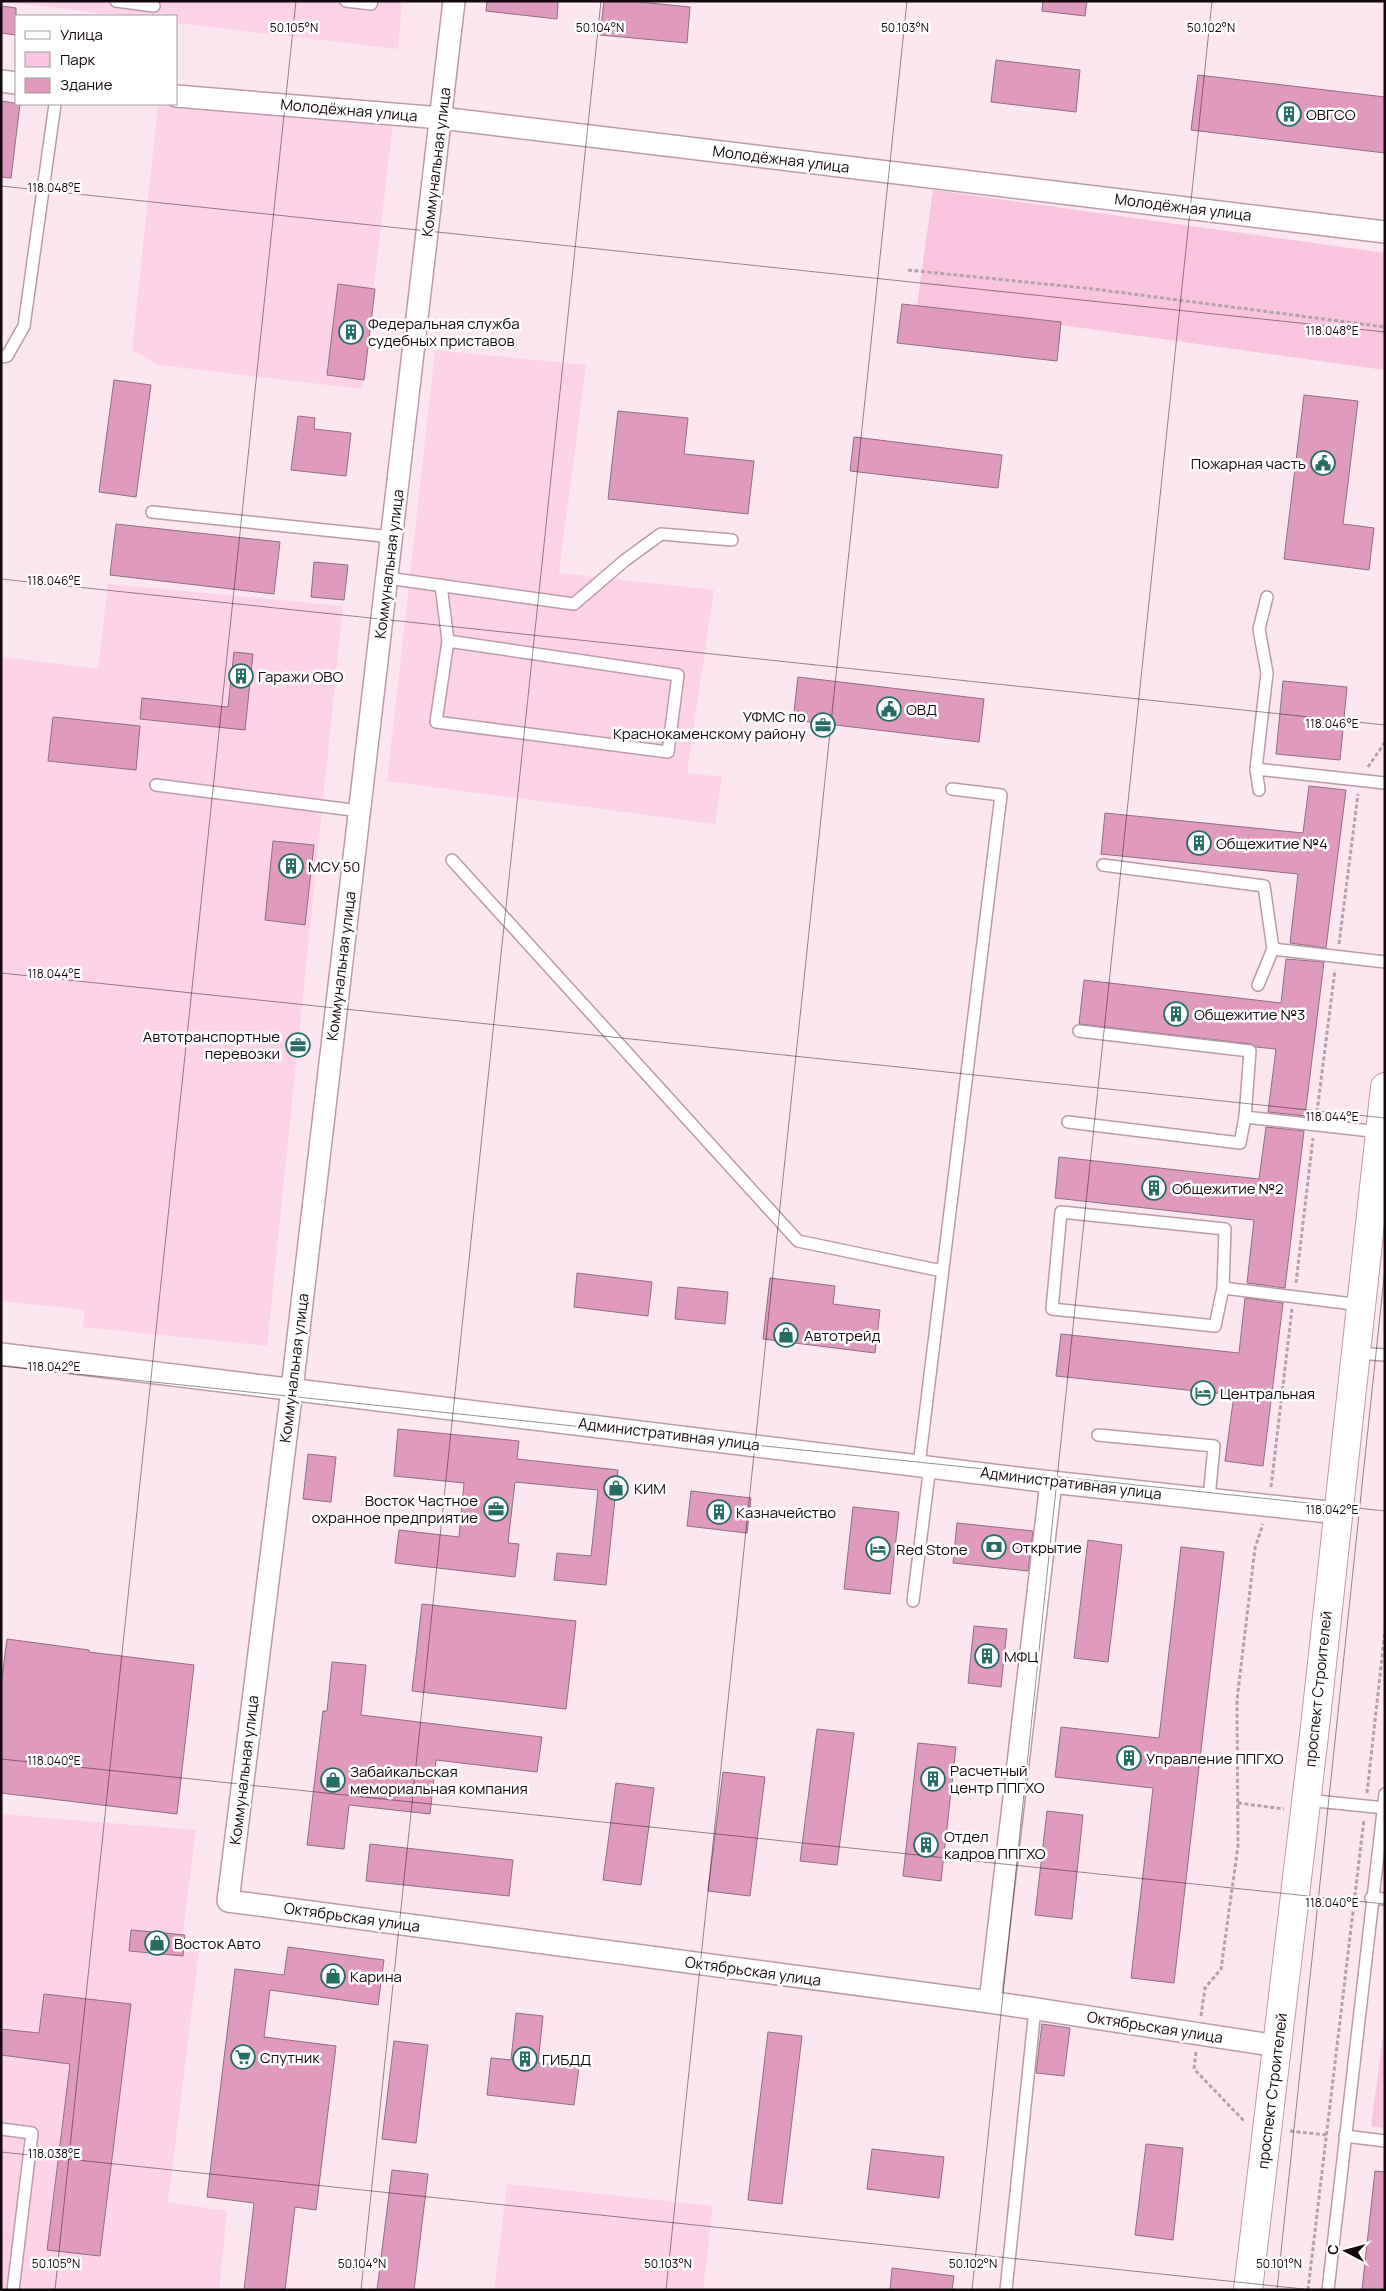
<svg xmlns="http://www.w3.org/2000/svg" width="1386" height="2291" viewBox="0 0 1386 2291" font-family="Manrope,sans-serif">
  <rect width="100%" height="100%" fill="#fce6f0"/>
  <!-- built -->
  <g fill="#fed3e8">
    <polygon points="1,1 402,1 398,49 176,23 176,16 120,16"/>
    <polygon points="158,104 393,123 362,389 159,365 132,350"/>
    <polygon points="435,350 586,365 559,573 714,590 687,773 722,777 715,824 387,781"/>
    <polygon points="108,584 343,606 267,1346 83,1327 85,1310 1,1301 1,657 98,669"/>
    <polygon points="1,1814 196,1830 182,1941 200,1944 168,2202 227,2211 219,2290 1,2290"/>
    <polygon points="507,2184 713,2206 703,2290 494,2290"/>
  </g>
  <!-- green -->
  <g fill="#fac4df">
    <polygon points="933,190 1385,253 1385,370 917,305"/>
    <polygon points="1385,2022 1385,2128 1371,2126"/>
  </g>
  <!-- building -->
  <g fill="#e09abe" stroke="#8e6f7f">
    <polygon points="487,1 558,1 557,19 486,11"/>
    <polygon points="604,1 630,1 690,7 687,43 600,35"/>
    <polygon points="1043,1 1087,1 1085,16 1042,11"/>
    <polygon points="1,6 16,8 16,35 1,33"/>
    <polygon points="996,60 1080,70 1076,112 991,102"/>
    <polygon points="1198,75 1385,97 1385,153 1191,130"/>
    <polygon points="1,101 20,104 11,178 1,177"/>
    <polygon points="338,284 375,289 364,380 327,375"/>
    <polygon points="902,304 1061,322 1057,361 897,343"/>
    <polygon points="114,380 151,385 136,497 99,492"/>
    <polygon points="1304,395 1358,401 1343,524 1374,528 1369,570 1284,559"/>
    <polygon points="618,411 688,418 684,454 754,461 748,514 608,499"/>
    <polygon points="298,416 315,418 314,429 351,433 346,476 291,470"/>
    <polygon points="854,437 1002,455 998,488 850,471"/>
    <polygon points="116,524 280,542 274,594 110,575"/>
    <polygon points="314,562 348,565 344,600 311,597"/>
    <polygon points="234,652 253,654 245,730 140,719 142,698 228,707"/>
    <polygon points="798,677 984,699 979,742 793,720"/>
    <polygon points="1283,681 1347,687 1340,760 1276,754"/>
    <polygon points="53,717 140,726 136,770 48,761"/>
    <polygon points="1309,786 1346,790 1326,948 1290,943 1298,874 1101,854 1105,813 1303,833"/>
    <polygon points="273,841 314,845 305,925 265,920"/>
    <polygon points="1286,959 1324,962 1305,1116 1268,1112 1276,1049 1256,1047 1251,1044 1079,1024 1084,980 1281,1003"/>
    <polygon points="1266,1127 1304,1131 1285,1288 1247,1283 1254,1220 1055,1198 1059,1157 1259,1179"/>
    <polygon points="577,1273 652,1282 648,1316 574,1307"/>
    <polygon points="770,1278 835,1286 833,1304 880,1310 875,1353 763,1339"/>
    <polygon points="678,1287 728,1292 725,1324 675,1319"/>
    <polygon points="1245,1298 1283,1303 1263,1466 1225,1461 1234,1395 1056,1376 1061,1334 1239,1353"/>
    <polygon points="398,1429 519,1441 517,1459 618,1470 606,1585 554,1580 557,1553 591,1556 598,1490 515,1482 508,1543 519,1544 515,1577 395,1563 399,1530 459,1537 464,1483 394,1476"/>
    <polygon points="308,1454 336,1457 331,1502 303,1499"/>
    <polygon points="691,1491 751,1498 747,1533 687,1526"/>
    <polygon points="853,1507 899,1512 890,1594 844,1589"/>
    <polygon points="957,1523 1033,1531 1028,1571 953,1563"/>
    <polygon points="1088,1540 1122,1545 1108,1662 1074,1658"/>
    <polygon points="1181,1547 1224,1552 1174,1983 1131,1978 1153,1788 1055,1777 1061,1727 1159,1738"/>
    <polygon points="422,1604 576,1621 566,1709 412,1691"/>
    <polygon points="974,1626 1007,1629 1001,1687 968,1683"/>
    <polygon points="7,1639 89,1650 89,1652 194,1665 177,1814 1,1793 1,1685"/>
    <polygon points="332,1662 366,1665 361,1715 542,1737 537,1772 436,1760 430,1814 349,1805 344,1849 307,1845 323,1711 327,1711"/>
    <polygon points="817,1729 854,1733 837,1865 800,1861"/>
    <polygon points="918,1743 956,1747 941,1881 903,1876"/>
    <polygon points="723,1772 765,1777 750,1896 708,1891"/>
    <polygon points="616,1783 654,1788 641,1885 603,1880"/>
    <polygon points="1047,1811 1083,1815 1072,1919 1035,1915"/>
    <polygon points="370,1844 513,1860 509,1896 366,1881"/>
    <polygon points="131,1930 185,1935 183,1956 129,1951"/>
    <polygon points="288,1947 384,1960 378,2005 270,1990 264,2037 336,2046 316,2210 295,2207 285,2290 244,2290 254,2203 207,2197 235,1969 284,1975"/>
    <polygon points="44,1994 131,2004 100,2256 47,2250 70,2064 1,2055 1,2029 39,2033"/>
    <polygon points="516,2013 543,2016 538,2063 579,2067 574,2105 487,2095 491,2058 511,2060"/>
    <polygon points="1042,2024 1070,2028 1064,2076 1036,2073"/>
    <polygon points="768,2032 802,2036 782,2204 748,2200"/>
    <polygon points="394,2041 428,2045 416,2143 382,2139"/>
    <polygon points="1146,2144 1183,2148 1173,2240 1135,2235"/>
    <polygon points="872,2149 944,2157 939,2198 867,2189"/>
    <polygon points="392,2170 428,2174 414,2290 377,2290"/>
    <polygon points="1375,2171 1385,2172 1385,2290 1362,2290"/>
    <polygon points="892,2268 954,2276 952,2290 890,2290"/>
  </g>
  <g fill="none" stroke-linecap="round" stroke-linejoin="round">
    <!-- service casing -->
    <g stroke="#bb9aaa" stroke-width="14">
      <g id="service">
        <polyline points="116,1 154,6"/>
        <polyline points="346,1 371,4 372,1"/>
        <polyline points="1,357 7,356 24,326 55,104"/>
        <polyline points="152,512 392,537"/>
        <polyline points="387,578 574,604 624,561 661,534 732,540"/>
        <polyline points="441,585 448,641 678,675 668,752 436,722 448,641"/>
        <polyline points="1267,597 1259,629 1267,673 1256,769 1385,783"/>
        <polyline points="1256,769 1259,790"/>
        <polyline points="156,785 360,811"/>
        <polyline points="452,860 798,1241 942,1271"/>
        <polyline points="1103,865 1264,886 1273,949 1258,985"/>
        <polyline points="1273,949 1385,962"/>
        <polyline points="1245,1117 1380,1132"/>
        <polyline points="1068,1122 1240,1143 1245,1117 1250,1051 1079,1031"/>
        <polygon points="1061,1212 1225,1229 1223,1288 1215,1326 1052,1309"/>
        <polyline points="1223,1288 1361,1305"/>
        <polyline points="1357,1353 1385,1355"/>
        <polyline points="1098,1435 1214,1446 1209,1498"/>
        <polyline points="919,1465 1001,795 952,789"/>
        <polyline points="913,1601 930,1466"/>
        <polyline points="1306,1800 1385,1808"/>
        <polyline points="1371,1898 1385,1899"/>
        <polyline points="1,2129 32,2133 13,2290"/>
        <polyline points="1345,2136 1385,2141"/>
        <polyline points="1006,2290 1035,2009"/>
        <polyline points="1328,2290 1385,1794"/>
      </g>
    </g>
    <!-- minor casing -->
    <g stroke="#bb9aaa" stroke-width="24">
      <g id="minor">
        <polyline points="454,1 292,1389 228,1901 990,2002 1278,2046"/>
        <polyline points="1,81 16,83"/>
        <polyline points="176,96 441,118 1385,232"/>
        <polyline points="1,1354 1051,1482 1337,1513"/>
        <polyline points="990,2002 1051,1482"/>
      </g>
    </g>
    <!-- tertiary casing -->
    <g stroke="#bb9aaa" stroke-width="30">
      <polyline id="tertiary" points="1248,2290 1315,1727 1385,1087"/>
    </g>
    <!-- path -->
    <g stroke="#b3a1a9" stroke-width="3" stroke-dasharray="4 2.5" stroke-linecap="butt">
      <polyline points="908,270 1094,289 1385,327"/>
      <polyline points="1368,767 1385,742"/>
      <polyline points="1339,944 1358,794"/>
      <polyline points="1317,1112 1335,970"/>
      <polyline points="1296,1283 1313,1138"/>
      <polyline points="1271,1487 1292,1309"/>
      <polyline points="1367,1793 1385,1630"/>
      <polyline points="1238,1803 1284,1809"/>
      <polyline points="1201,2016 1205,1988 1221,1969 1238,1846 1237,1700 1255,1548 1263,1524"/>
      <polyline points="1196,2052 1194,2069 1245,2122"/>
      <polyline points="1290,2131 1326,2135"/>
      <polyline points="1308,2290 1364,1819"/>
    </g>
    <!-- service -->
    <use href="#service" stroke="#fff" stroke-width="11"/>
    <!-- minor -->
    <use href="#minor" stroke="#fff" stroke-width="21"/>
    <!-- tertiary -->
    <use href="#tertiary" stroke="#fff" stroke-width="28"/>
  </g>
  <!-- ticks -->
  <path fill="none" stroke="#13080e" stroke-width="1" stroke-opacity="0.45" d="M1 186 1385 332M1 579 1385 725M1 973 1385 1118M1 1366 1385 1511M1 1759 1385 1904M1 2152 1313 2290M55 2290 296 1M361 2290 601 1M666 2290 907 1M972 2290 1212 1M1277 2290 1385 1268"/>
  <!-- icons -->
  <defs>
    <g id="building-ring" transform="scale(1.25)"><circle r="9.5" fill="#fff" stroke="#256e65" stroke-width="1.5"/><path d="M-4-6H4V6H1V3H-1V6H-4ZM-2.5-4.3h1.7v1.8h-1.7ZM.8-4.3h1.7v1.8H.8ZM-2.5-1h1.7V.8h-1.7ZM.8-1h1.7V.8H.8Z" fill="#256e65"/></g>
    <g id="civic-ring" transform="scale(1.25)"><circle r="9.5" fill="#fff" stroke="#256e65" stroke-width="1.5"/><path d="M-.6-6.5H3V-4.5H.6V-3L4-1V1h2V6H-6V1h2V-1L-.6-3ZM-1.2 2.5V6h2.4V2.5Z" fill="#256e65"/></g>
    <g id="office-ring" transform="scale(1.25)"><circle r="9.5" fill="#fff" stroke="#256e65" stroke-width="1.5"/><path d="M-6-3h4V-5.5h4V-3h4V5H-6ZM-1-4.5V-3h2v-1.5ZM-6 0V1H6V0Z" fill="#256e65"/></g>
    <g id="shop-ring" transform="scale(1.25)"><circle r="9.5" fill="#fff" stroke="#256e65" stroke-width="1.5"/><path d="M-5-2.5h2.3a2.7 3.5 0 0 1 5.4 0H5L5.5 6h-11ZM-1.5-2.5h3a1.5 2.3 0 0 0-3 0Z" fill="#256e65"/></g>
    <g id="hotel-ring" transform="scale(1.25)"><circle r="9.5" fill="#fff" stroke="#256e65" stroke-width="1.5"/><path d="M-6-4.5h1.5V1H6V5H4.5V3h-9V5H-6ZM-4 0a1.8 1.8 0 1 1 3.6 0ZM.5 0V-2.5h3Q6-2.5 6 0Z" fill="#256e65"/></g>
    <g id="bank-ring" transform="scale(1.25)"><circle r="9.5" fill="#fff" stroke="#256e65" stroke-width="1.5"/><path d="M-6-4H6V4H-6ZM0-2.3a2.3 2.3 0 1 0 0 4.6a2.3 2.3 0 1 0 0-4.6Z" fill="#256e65"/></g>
    <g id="supermarket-ring" transform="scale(1.25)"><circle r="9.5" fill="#fff" stroke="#256e65" stroke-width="1.5"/><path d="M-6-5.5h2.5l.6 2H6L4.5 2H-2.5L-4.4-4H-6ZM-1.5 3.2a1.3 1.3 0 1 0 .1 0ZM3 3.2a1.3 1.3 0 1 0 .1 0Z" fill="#256e65"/></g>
  </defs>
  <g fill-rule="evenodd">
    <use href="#building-ring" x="1289" y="114"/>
    <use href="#building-ring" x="351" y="332"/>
    <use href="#civic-ring" x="1323" y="463"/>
    <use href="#building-ring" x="241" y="676"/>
    <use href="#civic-ring" x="889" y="709"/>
    <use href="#office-ring" x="823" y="725"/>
    <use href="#building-ring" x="1199" y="843"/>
    <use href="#building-ring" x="291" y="866"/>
    <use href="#building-ring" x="1176" y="1014"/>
    <use href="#office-ring" x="298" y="1045"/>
    <use href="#building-ring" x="1154" y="1188"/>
    <use href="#shop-ring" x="786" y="1335"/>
    <use href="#hotel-ring" x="1203" y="1393"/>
    <use href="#shop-ring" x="616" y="1488"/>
    <use href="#office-ring" x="496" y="1509"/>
    <use href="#building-ring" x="719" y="1512"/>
    <use href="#bank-ring" x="994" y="1547"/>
    <use href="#hotel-ring" x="878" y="1549"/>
    <use href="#building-ring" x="987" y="1656"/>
    <use href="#building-ring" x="1129" y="1758"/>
    <use href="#building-ring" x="933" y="1779"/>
    <use href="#shop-ring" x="333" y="1780"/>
    <use href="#building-ring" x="926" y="1845"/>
    <use href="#shop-ring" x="157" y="1943"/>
    <use href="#shop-ring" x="333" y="1976"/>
    <use href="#supermarket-ring" x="243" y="2057"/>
    <use href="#building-ring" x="525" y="2059"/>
  </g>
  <g text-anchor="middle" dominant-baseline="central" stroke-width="5" stroke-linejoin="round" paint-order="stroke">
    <!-- street labels -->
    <g font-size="15" fill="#13080e" stroke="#fff">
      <text transform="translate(349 110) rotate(5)">Молодёжная улица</text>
      <text transform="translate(781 159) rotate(7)">Молодёжная улица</text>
      <text transform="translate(436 162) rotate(-83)">Коммунальная улица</text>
      <text transform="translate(1183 207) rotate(7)">Молодёжная улица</text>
      <text transform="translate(389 564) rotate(-83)">Коммунальная улица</text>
      <text transform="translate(341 966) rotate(-83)">Коммунальная улица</text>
      <text transform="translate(294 1368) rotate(-83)">Коммунальная улица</text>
      <text transform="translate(669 1434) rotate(7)">Административная улица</text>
      <text transform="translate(1071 1483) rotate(7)">Административная улица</text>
      <text transform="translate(1318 1689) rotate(-84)">проспект Строителей</text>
      <text transform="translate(244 1770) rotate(-83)">Коммунальная улица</text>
      <text transform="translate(352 1917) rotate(8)">Октябрьская улица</text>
      <text transform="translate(753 1971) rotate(8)">Октябрьская улица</text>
      <text transform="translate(1155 2027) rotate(9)">Октябрьская улица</text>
      <text transform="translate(1272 2091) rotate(-83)">проспект Строителей</text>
    </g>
    <!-- poi labels -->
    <g font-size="15" fill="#13080e" stroke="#fff" text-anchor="start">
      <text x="1306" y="114">ОВГСО</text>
      <text x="368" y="323">Федеральная служба<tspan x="368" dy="17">судебных приставов</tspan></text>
      <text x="1306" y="463" text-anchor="end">Пожарная часть</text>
      <text x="258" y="676">Гаражи ОВО</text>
      <text x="906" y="709">ОВД</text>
      <text x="806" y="716" text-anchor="end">УФМС по<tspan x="806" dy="17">Краснокаменскому району</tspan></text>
      <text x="1216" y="843">Общежитие №4</text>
      <text x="308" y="866">МСУ 50</text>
      <text x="1194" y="1014">Общежитие №3</text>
      <text x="280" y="1036" text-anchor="end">Автотранспортные<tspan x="280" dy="17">перевозки</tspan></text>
      <text x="1172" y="1188">Общежитие №2</text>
      <text x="804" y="1335">Автотрейд</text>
      <text x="1220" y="1393">Центральная</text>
      <text x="634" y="1488">КИМ</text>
      <text x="478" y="1500" text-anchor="end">Восток Частное<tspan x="478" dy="17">охранное предприятие</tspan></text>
      <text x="736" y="1512">Казначейство</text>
      <text x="1012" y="1547">Открытие</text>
      <text x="896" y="1549">Red Stone</text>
      <text x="1004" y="1656">МФЦ</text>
      <text x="1146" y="1758">Управление ППГХО</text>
      <text x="950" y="1770">Расчетный<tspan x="950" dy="17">центр ППГХО</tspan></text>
      <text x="350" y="1771">Забайкальская<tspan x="350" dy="17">мемориальная компания</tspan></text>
      <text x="944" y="1836">Отдел<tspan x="944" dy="17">кадров ППГХО</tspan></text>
      <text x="174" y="1943">Восток Авто</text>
      <text x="350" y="1976">Карина</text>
      <text x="260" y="2057">Спутник</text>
      <text x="542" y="2059">ГИБДД</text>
    </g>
  </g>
  <g font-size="12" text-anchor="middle" fill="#13080e" stroke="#fff" stroke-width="5" stroke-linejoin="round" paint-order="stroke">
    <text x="294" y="32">50.105°N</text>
    <text x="600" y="32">50.104°N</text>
    <text x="905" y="32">50.103°N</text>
    <text x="1211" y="32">50.102°N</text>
    <text x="54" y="192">118.048°E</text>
    <text x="1332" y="335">118.048°E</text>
    <text x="54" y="585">118.046°E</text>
    <text x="1332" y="728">118.046°E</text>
    <text x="54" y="978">118.044°E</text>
    <text x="1332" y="1121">118.044°E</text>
    <text x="54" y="1371">118.042°E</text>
    <text x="1332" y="1514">118.042°E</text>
    <text x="54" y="1765">118.040°E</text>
    <text x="1332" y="1907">118.040°E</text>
    <text x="54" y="2158">118.038°E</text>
    <text x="56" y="2268">50.105°N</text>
    <text x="362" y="2268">50.104°N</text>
    <text x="668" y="2268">50.103°N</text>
    <text x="973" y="2268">50.102°N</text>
    <text x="1279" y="2268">50.101°N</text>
  </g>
  <!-- border -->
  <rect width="1386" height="2291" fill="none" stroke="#13080e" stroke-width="5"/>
  <!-- legend -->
  <rect x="15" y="15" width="162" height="90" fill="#ffffff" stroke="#a19c9f"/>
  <rect x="25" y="31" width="25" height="8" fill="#ffffff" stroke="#a19c9f"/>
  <text x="60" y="40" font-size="15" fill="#13080e">Улица</text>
  <rect x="25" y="52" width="25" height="15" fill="#fac4df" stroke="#a19c9f"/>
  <text x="60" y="65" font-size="15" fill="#13080e">Парк</text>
  <rect x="25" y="78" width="25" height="15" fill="#e09abe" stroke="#a19c9f"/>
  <text x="60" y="90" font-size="15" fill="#13080e">Здание</text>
  <!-- north arrow -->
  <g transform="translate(1346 2251) rotate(276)" stroke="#ffffff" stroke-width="4" paint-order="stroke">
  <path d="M0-4L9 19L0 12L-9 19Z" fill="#13080e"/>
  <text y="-8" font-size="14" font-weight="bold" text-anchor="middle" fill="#13080e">С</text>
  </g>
</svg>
